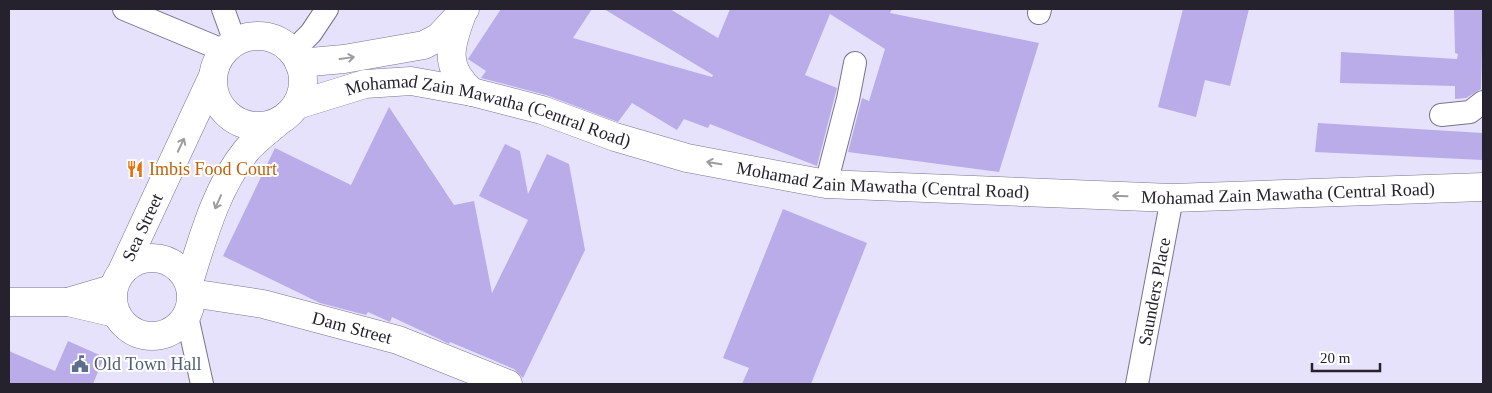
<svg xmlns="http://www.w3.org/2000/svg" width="1492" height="393" viewBox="0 0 1492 393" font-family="Georgia,serif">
  <rect width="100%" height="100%" fill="#e7e2fb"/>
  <!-- building -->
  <g fill="#baace9">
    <polygon points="501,9 592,9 573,38 712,77 713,75 604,9 670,9 718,38 730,9 892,9 890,13 1039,43 999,172 848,152 862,98 869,101 885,49 830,14 805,75 837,88 817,166 710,124 708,128 684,119 677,130 632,103 618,122 546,95 481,78 486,71 468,59"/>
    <polygon points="1183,9 1249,9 1230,86 1205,80 1196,117 1158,107"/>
    <polygon points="1454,9 1483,9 1481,89 1466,98 1455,99 1455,86 1340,83 1341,52 1457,59 1458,54 1455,53"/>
    <polygon points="389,107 454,205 474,201 492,293 528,220 479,196 505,144 520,151 528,194 547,154 569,164 585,250 523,378 514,369 450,342 449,344 439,339 392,317 390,322 368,312 366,315 320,303 223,256 275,148 351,185"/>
    <polygon points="1318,123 1483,133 1483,160 1315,152"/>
    <polygon points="783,209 867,243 811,384 742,384 749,368 723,358"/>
    <polygon points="68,341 104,357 93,384 9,384 9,351 55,371"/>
  </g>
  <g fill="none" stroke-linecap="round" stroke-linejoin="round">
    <!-- minor casing -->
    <g stroke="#79738e" stroke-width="24">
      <g id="minor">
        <polyline points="124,9 225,51"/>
        <polyline points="223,9 235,42"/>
        <polyline points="1039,13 1040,9"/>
        <polyline points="292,52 311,33 327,9"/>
        <polyline points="1441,115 1470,112 1483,102"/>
        <polyline points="826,184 848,99 855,63"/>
        <polyline points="187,316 202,384"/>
        <path id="s1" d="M1137 384 1172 198"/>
      </g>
    </g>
    <!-- major casing -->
    <g stroke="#79738e" stroke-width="29">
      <g id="major">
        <path d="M462 14C450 46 443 67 472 92"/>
        <circle cx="258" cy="81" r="45"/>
        <polyline points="299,63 344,59 424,45 439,37 465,9"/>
        <path id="s2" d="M297 105 365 84 411 81 472 92 542 110 615 137 687 158 826 184 1172 198 1483 187"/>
        <circle cx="152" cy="297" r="39"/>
        <path id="s3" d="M123 269 213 76"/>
        <path d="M189 282C203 238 216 188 246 151 255 140 268 131 278 122"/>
        <polyline points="112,289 68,302 115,313"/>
        <path id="s4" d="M191 293 263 304 398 340 508 384"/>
        <polyline points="9,302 68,302"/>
      </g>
    </g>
    <!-- minor -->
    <use href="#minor" stroke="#fff" stroke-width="22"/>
    <!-- major -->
    <use href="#major" stroke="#fff" stroke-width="28"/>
  </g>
  <!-- one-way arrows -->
  <defs><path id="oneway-shaft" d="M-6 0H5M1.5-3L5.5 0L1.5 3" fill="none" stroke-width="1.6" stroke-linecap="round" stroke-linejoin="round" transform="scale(1.25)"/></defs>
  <g stroke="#9d9ca1">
    <use href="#oneway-shaft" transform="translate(347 58) rotate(-8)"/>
    <use href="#oneway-shaft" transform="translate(181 145) rotate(-65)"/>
    <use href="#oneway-shaft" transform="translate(714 163) rotate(-170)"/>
    <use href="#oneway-shaft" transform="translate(1120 196) rotate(-178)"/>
    <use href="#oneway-shaft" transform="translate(218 202) rotate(114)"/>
  </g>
  <!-- icons -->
  <defs>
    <g id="restaurant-bare" transform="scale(1.35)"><path d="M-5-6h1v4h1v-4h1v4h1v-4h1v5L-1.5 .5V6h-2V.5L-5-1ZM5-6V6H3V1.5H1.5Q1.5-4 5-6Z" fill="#e8710a" stroke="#fff" stroke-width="2.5" paint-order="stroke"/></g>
    <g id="civic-bare" transform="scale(1.35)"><path d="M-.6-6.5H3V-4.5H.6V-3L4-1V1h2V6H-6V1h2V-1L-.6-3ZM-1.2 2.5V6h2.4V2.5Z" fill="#5c6f8a" stroke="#fff" stroke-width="2.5" paint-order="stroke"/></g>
  </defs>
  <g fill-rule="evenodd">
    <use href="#restaurant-bare" x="135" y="169"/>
    <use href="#civic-bare" x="80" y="364"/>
  </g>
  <g text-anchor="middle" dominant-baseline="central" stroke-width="4" stroke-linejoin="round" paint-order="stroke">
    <!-- street labels -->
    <g font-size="18" fill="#25222e" stroke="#fff">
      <text stroke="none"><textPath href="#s2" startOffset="198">Mohamad Zain Mawatha (Central Road)</textPath></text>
      <text stroke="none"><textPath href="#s2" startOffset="602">Mohamad Zain Mawatha (Central Road)</textPath></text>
      <text stroke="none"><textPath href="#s2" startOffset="1008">Mohamad Zain Mawatha (Central Road)</textPath></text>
      <text stroke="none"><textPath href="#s3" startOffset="46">Sea Street</textPath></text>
      <text stroke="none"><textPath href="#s1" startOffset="94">Saunders Place</textPath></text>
      <text stroke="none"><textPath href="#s4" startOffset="165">Dam Street</textPath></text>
    </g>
    <!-- food labels -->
    <g font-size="18" fill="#c56008" stroke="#fff" text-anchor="start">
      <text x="149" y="169">Imbis Food Court</text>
    </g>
    <!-- service labels -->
    <g font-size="18" fill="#4e5e75" stroke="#fff" text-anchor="start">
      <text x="94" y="364">Old Town Hall</text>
    </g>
  </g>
  <!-- border -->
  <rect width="1492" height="393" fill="none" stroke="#25222e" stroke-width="20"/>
  <!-- scale -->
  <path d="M1312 363v8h68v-8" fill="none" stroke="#25222e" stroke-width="2.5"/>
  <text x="1320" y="363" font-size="15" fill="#25222e" stroke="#ffffff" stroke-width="4" paint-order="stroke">20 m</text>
</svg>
